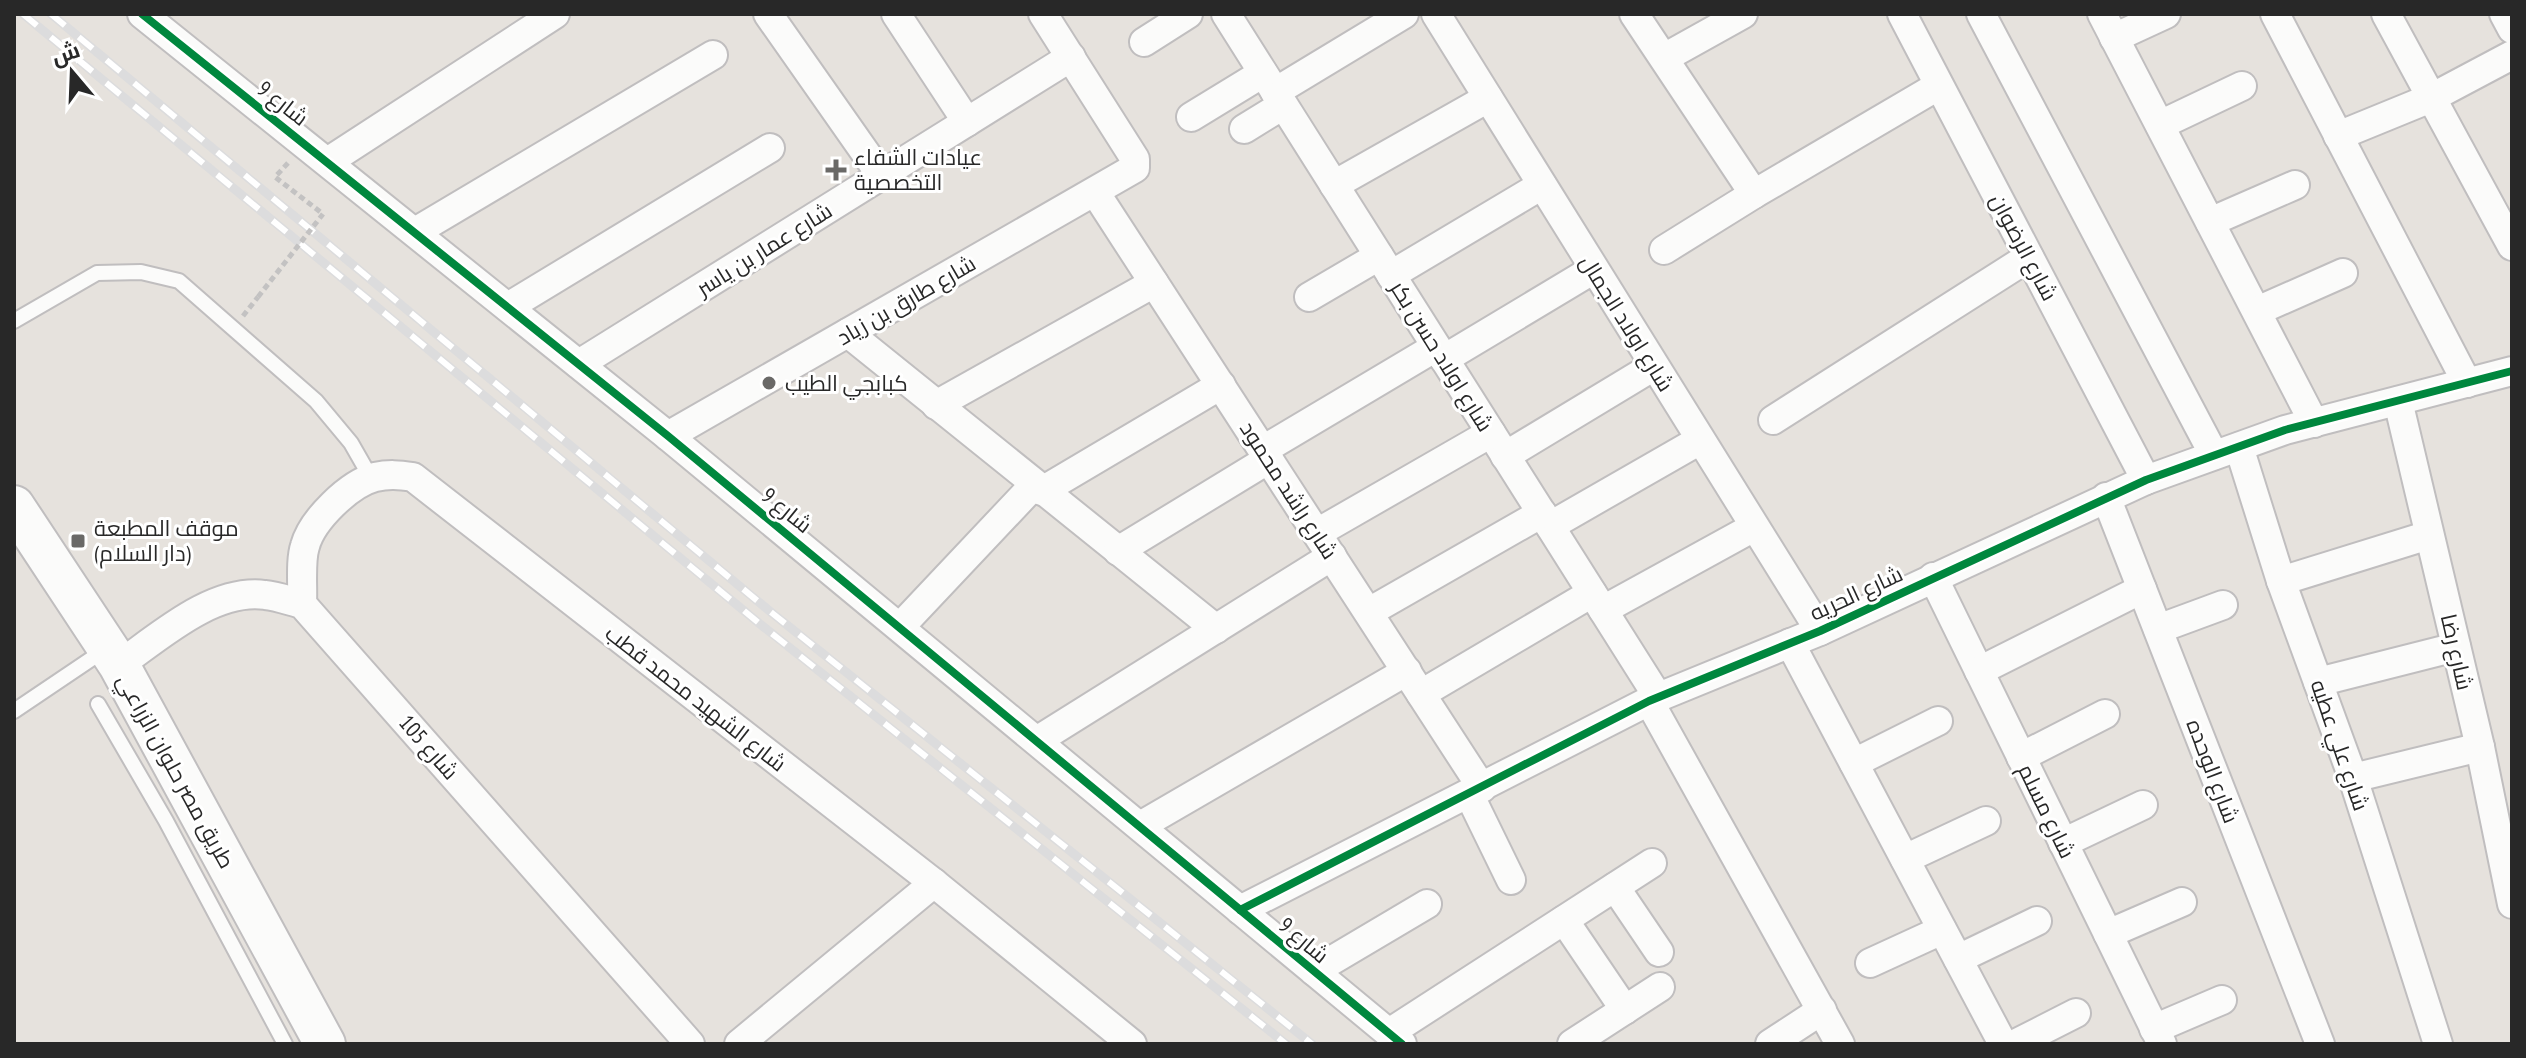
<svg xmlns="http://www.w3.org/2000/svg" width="2526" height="1058" viewBox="0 0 2526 1058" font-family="'PT Sans Narrow',Cairo,sans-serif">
  <rect width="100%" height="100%" fill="#e6e2dd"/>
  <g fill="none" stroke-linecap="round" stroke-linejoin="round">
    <!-- service casing -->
    <g stroke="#c0bebf" stroke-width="18">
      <g id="service">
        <polyline points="14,321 97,273 141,272 179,281 316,401 351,443 371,478"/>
        <polyline points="98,704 166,821 285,1044"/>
        <polyline points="14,711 106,649"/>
      </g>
    </g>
    <!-- minor casing -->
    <g stroke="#c0bebf" stroke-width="32">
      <g id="minor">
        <polyline points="142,14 668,436 1402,1044"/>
        <polyline points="768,14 881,175"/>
        <polyline points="896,14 967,122"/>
        <polyline points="1226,14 1658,697"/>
        <polyline points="1436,14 1820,631"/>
        <polyline points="1634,14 1754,194"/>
        <polyline points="1902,14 2146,480"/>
        <polyline points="1981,14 2214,455"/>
        <polyline points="2102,14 2314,423"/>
        <polyline points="2275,14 2467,383"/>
        <polyline points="2386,14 2512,246"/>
        <polyline points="2504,14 2512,29"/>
        <polyline points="2114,38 2166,14"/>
        <polyline points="1144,42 1188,14"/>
        <polyline points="1664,58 1743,14"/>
        <polyline points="1275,92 1404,14"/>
        <polyline points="1191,117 1263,73"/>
        <polyline points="2160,125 2242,86"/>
        <polyline points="1244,129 1283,105"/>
        <polyline points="2338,136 2431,98 2512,55"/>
        <polyline points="329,161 555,14"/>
        <polyline points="1334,185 1488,98"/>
        <polyline points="1095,192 1482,788"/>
        <polyline points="2210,222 2295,185"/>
        <polyline points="415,232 713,55"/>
        <polyline points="1664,250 1754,194 1938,86"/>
        <polyline points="1391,275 1542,185"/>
        <polyline points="1309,297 1379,256"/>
        <polyline points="508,307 770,148"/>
        <polyline points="2257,311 2343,273"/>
        <polyline points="848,333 1216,629"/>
        <polyline points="1444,359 1594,269"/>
        <polyline points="579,364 1071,57"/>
        <polyline points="2398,401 2480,747 2512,904"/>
        <polyline points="936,405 1154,283"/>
        <polyline points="1773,420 2029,257"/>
        <polyline points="668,436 1135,168 1135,159 1043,14"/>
        <polyline points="2239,447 2281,581 2353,778 2438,1044"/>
        <polyline points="1263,450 1436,347"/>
        <polyline points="1505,456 1654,366"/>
        <polyline points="1042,491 1221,385"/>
        <polyline points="2106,497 2320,1044"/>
        <polyline points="1550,526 1700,440"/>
        <polyline points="1317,533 1491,433"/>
        <polyline points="1118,551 1269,459"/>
        <polyline points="1933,577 2162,1044"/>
        <polyline points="2281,581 2429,535"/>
        <path d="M302 604C303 587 300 561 305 546 312 520 349 484 375 477 389 474 399 475 413 477L934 883 1132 1044"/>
        <polyline points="1603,610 1754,527"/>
        <polyline points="1369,612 1542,513"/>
        <polyline points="901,626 1034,485"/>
        <polyline points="2158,629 2223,605"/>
        <polyline points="1790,643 2003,1044"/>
        <path d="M119 665C159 637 213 588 265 595 277 596 290 601 302 604L690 1044"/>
        <polyline points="1979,671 2142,589"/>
        <polyline points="2318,682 2456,647"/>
        <polyline points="1421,694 1592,593"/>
        <polyline points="1649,701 1840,1044"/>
        <polyline points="1038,740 1332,556"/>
        <polyline points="2021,757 2105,714"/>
        <polyline points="1854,763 1938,721"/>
        <polyline points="2353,778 2480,747"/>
        <polyline points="1469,794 1511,880"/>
        <polyline points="1140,826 1407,671"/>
        <polyline points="2063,843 2143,805"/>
        <polyline points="1905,859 1986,821"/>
        <polyline points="1615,887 1659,952"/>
        <polyline points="1240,910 1649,701 1820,631 2146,480 2285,430 2512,371"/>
        <polyline points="1564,920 1625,1010"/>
        <polyline points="2108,934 2182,902"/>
        <polyline points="1958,959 2037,921"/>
        <polyline points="1870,963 1942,930"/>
        <polyline points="1314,971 1427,904"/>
        <polyline points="2154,1029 2222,1000"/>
        <polyline points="1389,1033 1652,863"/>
        <polyline points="739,1044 934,883"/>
        <polyline points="1572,1044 1660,987"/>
        <polyline points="1770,1044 1822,1010"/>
        <polyline points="2015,1044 2076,1013"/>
      </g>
    </g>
    <!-- secondary casing -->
    <g stroke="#c0bebf" stroke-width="44">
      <polyline id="secondary" points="14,506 119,665 325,1044"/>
    </g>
    <!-- path -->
    <g stroke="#c3c2c2" stroke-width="5" stroke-dasharray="6 4" stroke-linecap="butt">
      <polyline points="288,163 275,177 323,214"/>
      <polyline points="243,316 258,297"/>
    </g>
    <!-- service -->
    <use href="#service" stroke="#fbfbfa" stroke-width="14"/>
    <!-- minor -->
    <use href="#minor" stroke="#fbfbfa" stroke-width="28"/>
    <!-- secondary -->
    <use href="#secondary" stroke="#fbfbfa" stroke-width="40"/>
    <!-- rail casing -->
    <g stroke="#dcdcdd" stroke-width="9">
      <g id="rail">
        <polyline points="23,14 760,624 1286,1044"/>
        <polyline points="51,14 772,613 1312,1044"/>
      </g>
    </g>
    <!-- rail -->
    <use href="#rail" stroke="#fff" stroke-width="6" stroke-dasharray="18" stroke-linecap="butt"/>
    <!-- path-bridge -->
    <polyline stroke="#c3c2c2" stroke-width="5" stroke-dasharray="6 4" stroke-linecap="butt" points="258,297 323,214"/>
    <!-- cycleway casing -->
    <g stroke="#fff" stroke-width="13">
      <g id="cycleway">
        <polyline points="142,14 668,436 1402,1044"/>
        <polyline points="1240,910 1649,701 1820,631 2146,480 2285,430 2512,371"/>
      </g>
    </g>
    <!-- cycleway -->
    <use href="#cycleway" stroke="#00873e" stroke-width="8"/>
  </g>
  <!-- markers -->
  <g fill="#6a6967" stroke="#fff" stroke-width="3">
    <path d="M832 158h8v8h8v8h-8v8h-8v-8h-8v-8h8z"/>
    <circle cx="769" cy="383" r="8"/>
    <rect x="70" y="533" width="16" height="16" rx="4"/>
  </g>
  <g text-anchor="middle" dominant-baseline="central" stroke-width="6" stroke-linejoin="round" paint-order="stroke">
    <!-- street labels -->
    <g font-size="22" fill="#282828" stroke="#fff">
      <text transform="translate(283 103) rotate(38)">شارع 9</text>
      <text transform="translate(2024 247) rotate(62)">شارع الرضوان</text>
      <text transform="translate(764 249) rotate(-32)">شارع عمار بن ياسر</text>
      <text transform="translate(906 300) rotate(-30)">شارع طارق بن زياد</text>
      <text transform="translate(1627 323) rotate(58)">شارع اولاد الجمال</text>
      <text transform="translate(1442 356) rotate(58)">شارع اولاد حسن بكر</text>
      <text transform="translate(1289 490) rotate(57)">شارع راشد محمود</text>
      <text transform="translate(787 510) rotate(39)">شارع 9</text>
      <text transform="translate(1856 593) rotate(-25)">شارع الحريه</text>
      <text transform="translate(2457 652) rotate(77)">شارع رضا</text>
      <text transform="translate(696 698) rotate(38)">شارع الشهيد محمد قطب</text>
      <text transform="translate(2340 745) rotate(71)">شارع علي عطيه</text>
      <text transform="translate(429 747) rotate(49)">شارع 105</text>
      <text transform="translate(176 771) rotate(61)">طريق مصر حلوان الزراعي</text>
      <text transform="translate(2213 771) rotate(69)">شارع الوحده</text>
      <text transform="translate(2047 811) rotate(64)">شارع مسلم</text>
      <text transform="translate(1304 940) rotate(40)">شارع 9</text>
    </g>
    <!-- poi labels -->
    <g font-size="22" fill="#282828" stroke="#fff" text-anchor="start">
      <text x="854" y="157">عيادات الشفاء<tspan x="854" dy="25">التخصصية</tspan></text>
      <text x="785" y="383">كبابجي الطيب</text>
      <text x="94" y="528">موقف المطبعة<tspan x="94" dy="25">(دار السلام)</tspan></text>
    </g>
  </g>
  <!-- border -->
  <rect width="2526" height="1058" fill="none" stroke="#282828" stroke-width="32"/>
  <!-- north arrow -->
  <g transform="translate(72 72) rotate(341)" stroke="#ffffff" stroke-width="6" paint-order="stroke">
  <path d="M0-6L14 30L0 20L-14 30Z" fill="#282828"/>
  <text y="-12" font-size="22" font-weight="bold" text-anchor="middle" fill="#282828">ش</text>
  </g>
</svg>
